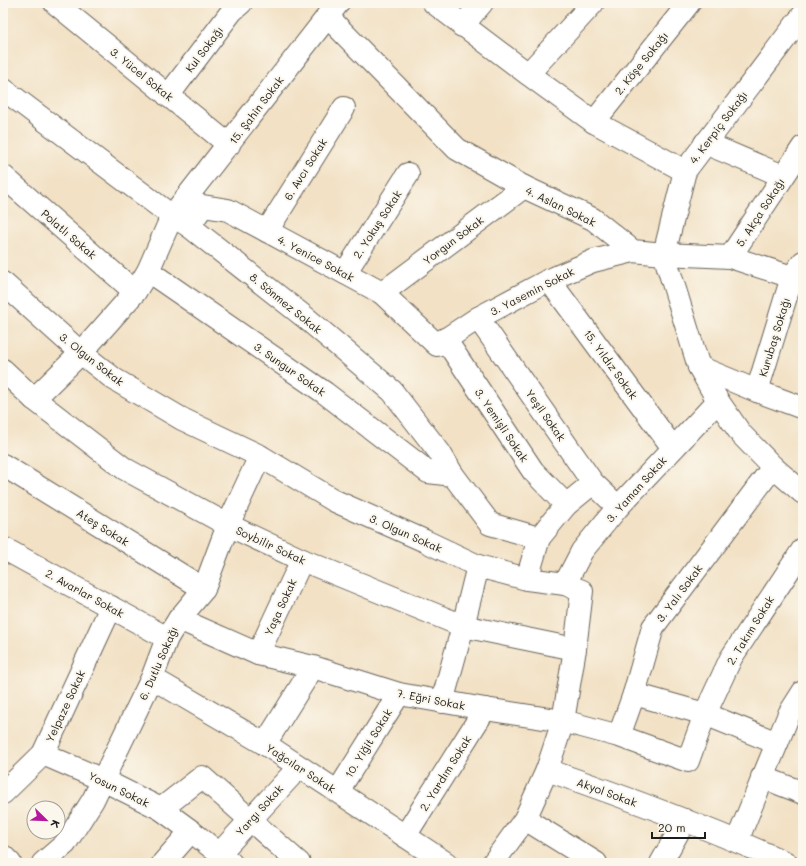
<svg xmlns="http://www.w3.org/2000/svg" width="806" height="866" viewBox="0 0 806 866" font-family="Mali,sans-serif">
  <rect width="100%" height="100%" fill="#fbf7ec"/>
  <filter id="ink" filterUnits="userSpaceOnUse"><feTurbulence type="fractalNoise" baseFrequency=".025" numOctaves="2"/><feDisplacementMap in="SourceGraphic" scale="8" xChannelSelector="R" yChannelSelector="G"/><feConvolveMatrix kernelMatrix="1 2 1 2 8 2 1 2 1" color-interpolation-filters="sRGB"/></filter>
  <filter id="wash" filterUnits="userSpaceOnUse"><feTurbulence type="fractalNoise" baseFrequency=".012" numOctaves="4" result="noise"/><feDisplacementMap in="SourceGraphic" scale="16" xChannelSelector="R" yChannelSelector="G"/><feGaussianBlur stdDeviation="0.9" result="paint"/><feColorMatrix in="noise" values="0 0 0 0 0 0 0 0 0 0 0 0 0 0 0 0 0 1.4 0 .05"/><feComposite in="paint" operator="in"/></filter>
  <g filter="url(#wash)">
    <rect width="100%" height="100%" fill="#f2e1c5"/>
  </g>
  <g filter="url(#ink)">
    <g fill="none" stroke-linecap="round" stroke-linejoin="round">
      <!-- minor casing -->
      <g stroke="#676157" stroke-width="24">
        <g id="minor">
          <polyline points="55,3 229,145"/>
          <polyline points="434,3 528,74 594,122 685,171"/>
          <polyline points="803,15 685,171 664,254 730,257 792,277 803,284"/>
          <polyline points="327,16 457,149 524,187 593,219 633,251 664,254 699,367 718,401 741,434 773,467 803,493"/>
          <polyline points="462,26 482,3"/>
          <polyline points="528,74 593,3"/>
          <polyline points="3,89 172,216 189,226 306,318 392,391 440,453 453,475 490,524 539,538"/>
          <polyline points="168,96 232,11 241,3"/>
          <polyline points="594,122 689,3"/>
          <polyline points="705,143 783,176"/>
          <polyline points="3,176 135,292"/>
          <polyline points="189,226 203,206 228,210 382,293 437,345 478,318 549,280 593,261 633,251"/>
          <polyline points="267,231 344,108"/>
          <polyline points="730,257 803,147"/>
          <polyline points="148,271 325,393 428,472 453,475"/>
          <polyline points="345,273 408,174"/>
          <polyline points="549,280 673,448"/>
          <polyline points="3,283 81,353 114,379 182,419 260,456 335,501 425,541 478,566 527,579 565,584 582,591 575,649 563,721 547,770 525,819 493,863"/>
          <polyline points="382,293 524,187"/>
          <polyline points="478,318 593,483 618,507"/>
          <polyline points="445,339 533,471 566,505"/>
          <polyline points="699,367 757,391 803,408"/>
          <polyline points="3,370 34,399 125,469 228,525 302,560 463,626 575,649"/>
          <polyline points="757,391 792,277 803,262"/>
          <polyline points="34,399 81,353 135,292 148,271 172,216 338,3"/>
          <polyline points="3,465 204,589"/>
          <polyline points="3,548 167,638"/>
          <polyline points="527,579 539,538 566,505 593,483"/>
          <polyline points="565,584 582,551 618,507 718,401"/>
          <polyline points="179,619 258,654 313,667 399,694 485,709 563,721 619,736 688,761 705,714 731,658 803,549"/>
          <polyline points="258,654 302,560"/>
          <polyline points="152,678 265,744 446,863"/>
          <polyline points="634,694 705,714 777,743"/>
          <polyline points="442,702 463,626 478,566"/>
          <polyline points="619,736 634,694 653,627 773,467"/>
          <polyline points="265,744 313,667"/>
          <polyline points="43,754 103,780 161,809 202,777 299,863"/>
          <path d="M547 770C628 798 708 827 786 863"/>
          <polyline points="762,777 803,793"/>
          <polyline points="338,791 399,694"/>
          <polyline points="3,793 43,754 111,607"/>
          <polyline points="161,809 191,831 231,863"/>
          <polyline points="525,819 596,863"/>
          <polyline points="405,836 485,709"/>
          <polyline points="737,841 789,714 803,692"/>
          <polyline points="219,854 299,767"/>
          <polyline points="3,856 10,863"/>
          <polyline points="43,863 65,844 93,800 152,678 167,638 179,619 204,589 228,525 260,456"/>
          <polyline points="163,863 191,831"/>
          <polyline points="661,863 685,820"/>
        </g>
      </g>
      <!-- minor -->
      <use href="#minor" stroke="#fff" stroke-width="22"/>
    </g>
  </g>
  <g text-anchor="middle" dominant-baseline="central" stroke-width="4" stroke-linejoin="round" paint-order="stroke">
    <!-- street labels -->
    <g font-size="11" fill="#1c1c1c" stroke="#fbf7ec">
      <text transform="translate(204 49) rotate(-53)">Kul Sokağı</text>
      <text transform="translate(641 63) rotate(-51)">2. Köşe Sokağı</text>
      <text transform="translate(142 74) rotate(39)">3. Yücel Sokak</text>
      <text transform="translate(256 110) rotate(-53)">15. Şahin Sokak</text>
      <text transform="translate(718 127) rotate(-53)">4. Kerpiç Sokağı</text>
      <text transform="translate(305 169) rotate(-58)">6. Avcı Sokak</text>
      <text transform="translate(561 206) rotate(26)">4. Aslan Sokak</text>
      <text transform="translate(760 212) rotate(-57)">5. Akça Sokağı</text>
      <text transform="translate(377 224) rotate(-57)">2. Yokuş Sokak</text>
      <text transform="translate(69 234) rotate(41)">Polatlı Sokak</text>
      <text transform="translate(453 240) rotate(-37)">Yorgun Sokak</text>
      <text transform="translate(316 258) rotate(28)">4. Yenice Sokak</text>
      <text transform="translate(532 291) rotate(-27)">3. Yasemin Sokak</text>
      <text transform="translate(286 303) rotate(39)">8. Sönmez Sokak</text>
      <text transform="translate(774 337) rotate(-73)">Kurubaş Sokağı</text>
      <text transform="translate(92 359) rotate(38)">3. Olgun Sokak</text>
      <text transform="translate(611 364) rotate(54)">15. Yıldız Sokak</text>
      <text transform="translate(290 369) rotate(35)">3. Sungur Sokak</text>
      <text transform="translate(546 415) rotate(55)">Yeşil Sokak</text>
      <text transform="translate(502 425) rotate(56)">3. Yemişli Sokak</text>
      <text transform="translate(636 489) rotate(-48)">3. Yaman Sokak</text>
      <text transform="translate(103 527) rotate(32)">Ateş Sokak</text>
      <text transform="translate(406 533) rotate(24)">3. Olgun Sokak</text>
      <text transform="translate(271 545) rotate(25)">Soybilir Sokak</text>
      <text transform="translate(85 593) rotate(29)">2. Avarlar Sokak</text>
      <text transform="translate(679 593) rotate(-53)">3. Yalı Sokak</text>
      <text transform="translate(280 607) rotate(-65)">Yaşa Sokak</text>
      <text transform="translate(750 630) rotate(-58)">2. Takım Sokak</text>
      <text transform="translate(158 663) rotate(-66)">6. Dutlu Sokağı</text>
      <text transform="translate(431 699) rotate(11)">7. Eğri Sokak</text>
      <text transform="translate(65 706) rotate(-65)">Yelpaze Sokak</text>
      <text transform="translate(368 743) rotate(-58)">10. Yiğit Sokak</text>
      <text transform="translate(301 768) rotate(33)">Yağcılar Sokak</text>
      <text transform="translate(445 773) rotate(-58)">2. Yardım Sokak</text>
      <text transform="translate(119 789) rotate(26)">Yosun Sokak</text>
      <text transform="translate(607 792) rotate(20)">Akyol Sokak</text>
      <text transform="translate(259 810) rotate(-48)">Yargı Sokak</text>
    </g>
  </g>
  <!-- margin -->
  <rect width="806" height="866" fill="none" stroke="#fbf7ec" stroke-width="16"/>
  <!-- north arrow -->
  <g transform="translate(46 820) rotate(113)"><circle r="19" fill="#fbf7ec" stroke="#a29f99"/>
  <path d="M0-3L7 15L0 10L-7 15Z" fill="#b5179e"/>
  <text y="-6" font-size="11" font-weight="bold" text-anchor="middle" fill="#1c1c1c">K</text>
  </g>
  <!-- scale -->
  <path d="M652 832v6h53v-6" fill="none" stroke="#1c1c1c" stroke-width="2"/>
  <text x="658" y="832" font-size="12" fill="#1c1c1c" stroke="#fbf7ec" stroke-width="3" paint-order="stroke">20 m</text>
</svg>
